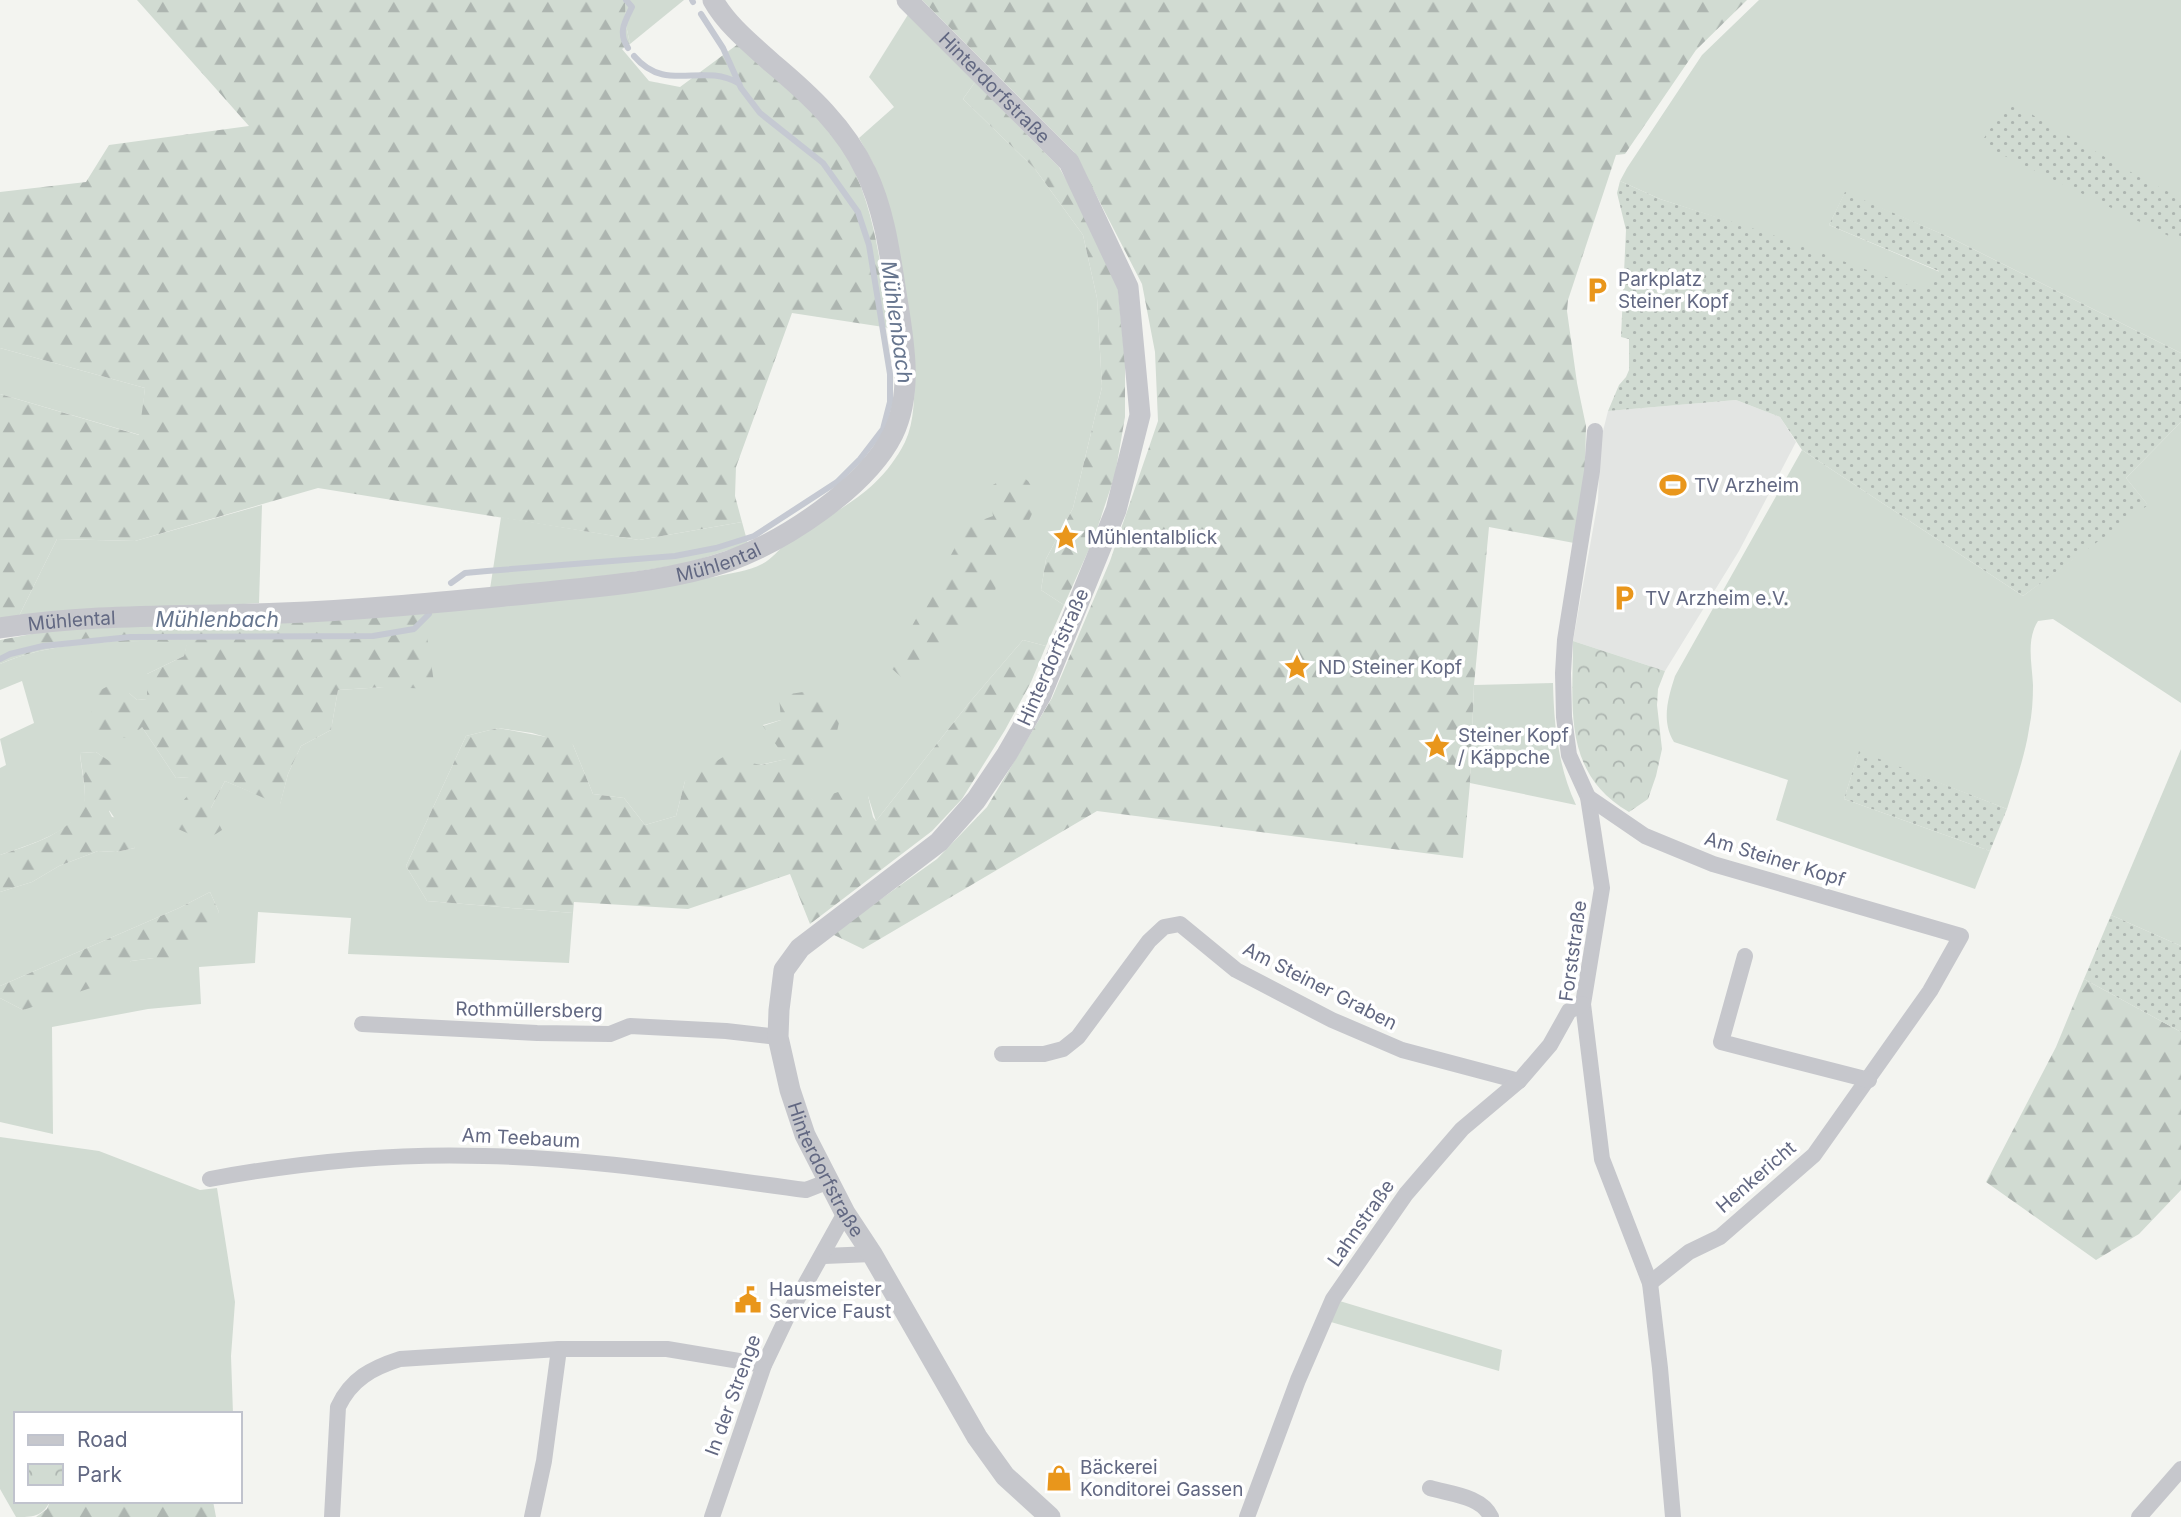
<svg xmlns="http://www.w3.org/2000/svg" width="2181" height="1517" viewBox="0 0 2181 1517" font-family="Inter,sans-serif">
  <defs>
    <pattern id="forest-firs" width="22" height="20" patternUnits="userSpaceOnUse" patternTransform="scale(1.75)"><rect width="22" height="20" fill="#d1dbd2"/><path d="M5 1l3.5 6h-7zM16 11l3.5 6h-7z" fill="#adb5b0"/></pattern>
    <pattern id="park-crowns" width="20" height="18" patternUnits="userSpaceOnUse" patternTransform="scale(1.75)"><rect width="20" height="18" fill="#d1dbd2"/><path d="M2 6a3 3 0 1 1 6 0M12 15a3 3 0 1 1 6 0" fill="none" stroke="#adb5b0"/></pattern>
    <pattern id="garden-dots" width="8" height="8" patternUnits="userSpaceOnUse" patternTransform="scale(1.75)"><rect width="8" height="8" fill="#d1dbd2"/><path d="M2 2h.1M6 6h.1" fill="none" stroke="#adb5b0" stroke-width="1.8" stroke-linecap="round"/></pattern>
  </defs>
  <rect width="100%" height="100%" fill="#f3f4f0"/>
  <!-- built -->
  <polygon fill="#e3e5e3" points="1736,400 1780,417 1796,442 1739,551 1665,671 1573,641 1598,501 1600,443 1608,411"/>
  <!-- grass -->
  <g fill="#d1dbd2">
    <polygon points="625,0 684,0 630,44 626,25"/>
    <polygon points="1759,0 2181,0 2181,353 1949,237 1845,193 1829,225 1940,272 1924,292 1767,234 1660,199 1620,181 1627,168 1702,55"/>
    <path d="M909 13 975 82 963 99 1035 169 1083 235 1097 298 1102 387 1073 508 1046 559 1041 590 1064 605 1046 646 1023 640 969 703 876 821 868 796 813 801 797 778 805 771 781 720 763 725 787 759 685 781 676 816 645 825 624 798 593 794 573 745 532 733 498 728 466 736 406 866 427 901 573 913 569 963 348 954 351 918 258 912 255 963 199 967 201 1004 148 1009 52 1027 53 1134 0 1122V998L23 1010 131 961 154 958 219 912 210 892 179 908 0 986V892L32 882 59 866 98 851 116 852 135 848 109 810 103 757 96 752 80 753C81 768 85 783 85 797 85 830 25 846 0 855V768L6 765 0 739 34 723 22 681 0 690V664C57 639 126 641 188 641L184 656 147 674 148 699 137 700 129 693 142 727 176 778 189 777V794L211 808 225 781 280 804 288 774 301 746 331 730 338 690 384 687 423 610 715 577C730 573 749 571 762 564 772 559 779 549 787 543 833 510 877 497 905 442 915 421 914 395 915 372L874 165 859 138 894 107 869 77Z"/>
    <polygon points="0,348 145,388 140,435 0,394"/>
    <path d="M2181 422V703L2053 619 2038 621C2026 640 2032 663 2033 685 2033 700 2032 715 2029 729 2025 756 2015 783 2007 809L1859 752 1844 799 1990 851 1975 889 1776 820 1788 780 1674 742C1661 721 1668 698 1675 676L1802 450 2023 596 2147 504 2126 478Z"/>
    <polygon points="262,505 259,603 18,618 57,539 135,541"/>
    <polygon points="501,517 639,540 742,522 748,544 684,564 576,581 490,589"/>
    <path d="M1553 683C1554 725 1558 767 1576 805L1470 783 1474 685Z"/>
    <polygon points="2181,749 2181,946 2111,915"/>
    <path d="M0 1137 99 1151 200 1190 217 1188 235 1302 231 1356 233 1414H16V1501H50C43 1517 32 1517 16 1517L0 1489Z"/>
    <polygon points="1333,1299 1502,1350 1499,1371 1324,1320"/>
  </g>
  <!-- forest -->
  <g fill="url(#forest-firs)">
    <path d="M137 0H625L626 25 630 44 622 49 649 81 680 87 738 44C774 77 818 109 844 151 875 203 881 269 890 328L792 313 736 467 735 496 742 522 639 540 318 488 135 541 57 539 18 618 0 621V394L139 435 145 388 0 348V192L86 182 109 145 249 126Z"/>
    <polygon points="922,0 1747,0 1696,50 1625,154 1616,155 1568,300 1567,311 1577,383 1586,426 1585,471 1574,543 1489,527 1474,685 1470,783 1463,858 1097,811 863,949 832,934 937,859 987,807 1052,698 1110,561 1158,421 1155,352 1142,284 1074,152"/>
    <polygon points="975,82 1059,167 1094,230 1118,289 1125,361 1125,417 1115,475 1094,538 1064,605 1041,590 1046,559 1073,508 1102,387 1097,298 1083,235 1035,169 963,99"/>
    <path d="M1017 472 1028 481 1039 499 1024 531 1003 559 990 611 962 631 934 659 911 686 890 667C915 619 942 574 966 526L993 516 989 487Z"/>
    <path d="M423 610 435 689 384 687 338 690 331 730 301 746 288 774 280 805 225 781 211 808 222 830 205 841 178 829 177 808 189 794V777L176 778 142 727 130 738 110 737 91 726 93 694 110 685 129 693 137 700 147 699V674L184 656 187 642C126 641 57 639 0 664V640L90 623Z"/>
    <path d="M1023 640 1046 646 1031 682 1005 730 962 799 932 831 810 924 790 874 688 909 574 902 573 913 427 901 406 866 466 736 498 728 557 739 563 737 573 745 593 794 624 798 645 825 676 816 685 781 723 757 761 765 786 759 763 726 781 720 779 696C811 690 816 688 842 709L832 754 798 778 813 800 854 787 868 796 873 817 876 821 969 703Z"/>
    <path d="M96 752 112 763 118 788V802L109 811 112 817 125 819 135 848 116 852 98 851 59 866 32 882 0 892V855C27 846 76 832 84 802 87 791 81 766 80 753Z"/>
    <polygon points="210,892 219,912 173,966 154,958 131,961 103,984 23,1010 0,998 0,986 179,908"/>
    <polygon points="2084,979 2181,1032 2181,1190 2139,1234 2096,1260 1986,1182 2056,1047"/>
    <polygon points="50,1501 213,1501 216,1517 36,1517 47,1509"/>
  </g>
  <!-- park -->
  <path fill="url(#park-crowns)" d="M1573 641 1665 671 1658 689 1657 705 1662 749 1656 776 1648 799 1629 812C1562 773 1573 708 1573 641Z"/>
  <!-- garden -->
  <g fill="url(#garden-dots)">
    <polygon points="2009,101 2141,178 2181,198 2181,242 1980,144"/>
    <polygon points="1620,181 1660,199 1767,233 1924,291 1939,271 1829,225 1845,192 1949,237 2181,353 2181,422 2126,478 2148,505 2023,596 1802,450 1780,417 1736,400 1608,411 1619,385 1626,377 1629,370 1629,339 1621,337 1626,230 1617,193"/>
    <polygon points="1859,751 2007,809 1990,851 1844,799"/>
    <polygon points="2111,915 2181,946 2181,1032 2084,979"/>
  </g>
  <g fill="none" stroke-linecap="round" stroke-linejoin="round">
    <!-- stream -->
    <g stroke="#c5c9d2" stroke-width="6">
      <path d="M626 0 632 7C624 23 618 33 628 48"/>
      <polyline points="692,0 693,2"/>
      <path d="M634 56C666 94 702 62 738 83"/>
      <polyline points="451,583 465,573 487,571 675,556 716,548 754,536 837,482 860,459 883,429 890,402 890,374 869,245 858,212 823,163 760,113 741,88 723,48 701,14"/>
      <polyline points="0,659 10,654 43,646 130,637 373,636 414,629 429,614"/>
    </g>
    <!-- minor -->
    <g stroke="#c6c7cc" stroke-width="16">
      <polyline points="1595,431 1592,471 1565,640 1563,673 1564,717 1569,755 1588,797 1602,888 1583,1004 1602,1159 1650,1283 1660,1368 1673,1517"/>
      <polyline points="1588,797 1645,836 1713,864 1961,936 1930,991 1814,1155 1720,1237 1689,1252 1650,1283"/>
      <polyline points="1745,956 1721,1042 1869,1080"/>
      <polyline points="362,1024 537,1033 610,1034 630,1026 726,1031 778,1037"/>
      <polyline points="1002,1054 1044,1054 1063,1049 1078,1037 1149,941 1164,927 1180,924 1236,970 1332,1020 1402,1050 1519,1081"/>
      <path d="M210 1179C297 1163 395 1153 484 1156 592 1158 699 1176 806 1190L829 1181"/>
      <polyline points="824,1256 872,1254"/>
      <path d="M1430 1488C1450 1494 1482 1496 1491 1517"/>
      <path d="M332 1517 338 1407C351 1379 372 1368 400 1359L559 1349H667L764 1365"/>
      <polyline points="532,1517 544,1461 559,1349"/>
      <polyline points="712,1517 764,1365 786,1319 845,1213"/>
      <polyline points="1247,1517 1298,1380 1333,1299 1406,1194 1462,1129 1519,1081 1550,1045 1569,1011 1583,1004"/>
      <polyline points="2139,1517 2181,1469"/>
    </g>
    <!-- tertiary -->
    <g stroke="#c6c7cc" stroke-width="21">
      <path id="s1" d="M907 0 1069 162 1128 287 1140 415 1116 510 1041 695 1007 754 976 800 939 842 800 948 784 970 779 1010 778 1037 790 1090 805 1135 845 1213 872 1254 977 1437 1005 1476 1050 1517"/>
      <path id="s2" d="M0 628C94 613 188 617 282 613 367 610 452 601 536 593 599 586 668 582 729 561 784 541 866 488 893 434 913 393 904 342 897 299 890 255 885 212 866 172 845 127 809 94 772 63 751 44 727 25 713 0"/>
    </g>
  </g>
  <!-- icons -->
  <defs>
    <g id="parking-bare" transform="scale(2.1)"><path d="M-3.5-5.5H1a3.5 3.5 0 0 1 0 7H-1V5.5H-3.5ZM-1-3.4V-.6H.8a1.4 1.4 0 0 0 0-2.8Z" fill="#e9961b" stroke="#fff" stroke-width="2.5" paint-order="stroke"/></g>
    <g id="stadium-bare" transform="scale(2.1)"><path d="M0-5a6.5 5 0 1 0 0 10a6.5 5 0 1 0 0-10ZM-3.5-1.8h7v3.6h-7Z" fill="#e9961b" stroke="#fff" stroke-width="2.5" paint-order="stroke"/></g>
    <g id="sight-bare" transform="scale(2.1)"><path d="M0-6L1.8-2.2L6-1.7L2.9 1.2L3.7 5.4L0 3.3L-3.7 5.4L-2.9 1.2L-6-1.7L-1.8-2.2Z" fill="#e9961b" stroke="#fff" stroke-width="2.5" paint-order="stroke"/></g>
    <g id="civic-bare" transform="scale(2.1)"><path d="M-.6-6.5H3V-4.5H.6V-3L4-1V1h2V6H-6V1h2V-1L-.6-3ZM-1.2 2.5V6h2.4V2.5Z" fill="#e9961b" stroke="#fff" stroke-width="2.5" paint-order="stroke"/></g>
    <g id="shop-bare" transform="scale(2.1)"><path d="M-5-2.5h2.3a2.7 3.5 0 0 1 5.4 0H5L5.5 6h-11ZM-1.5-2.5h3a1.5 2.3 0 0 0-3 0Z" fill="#e9961b" stroke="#fff" stroke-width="2.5" paint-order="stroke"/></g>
  </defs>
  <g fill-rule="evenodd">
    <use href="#parking-bare" x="1597" y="290"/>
    <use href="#stadium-bare" x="1673" y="485"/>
    <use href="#sight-bare" x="1066" y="537"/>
    <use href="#parking-bare" x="1624" y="598"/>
    <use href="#sight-bare" x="1297" y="667"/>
    <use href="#sight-bare" x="1437" y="746"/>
    <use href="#civic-bare" x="748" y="1300"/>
    <use href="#shop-bare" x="1059" y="1478"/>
  </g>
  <g text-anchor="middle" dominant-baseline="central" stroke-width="7" stroke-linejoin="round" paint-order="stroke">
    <!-- street labels -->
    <g font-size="19" fill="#626882" stroke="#fff">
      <text stroke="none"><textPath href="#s1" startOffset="124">Hinterdorfstraße</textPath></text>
      <text stroke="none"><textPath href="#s2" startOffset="723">Mühlental</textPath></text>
      <text stroke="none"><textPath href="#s2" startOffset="72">Mühlental</textPath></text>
      <text transform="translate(1053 657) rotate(-66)">Hinterdorfstraße</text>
      <text transform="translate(1775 859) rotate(17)">Am Steiner Kopf</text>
      <text transform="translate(1573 951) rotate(-82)">Forststraße</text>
      <text transform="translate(1320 986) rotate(27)">Am Steiner Graben</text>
      <text transform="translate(529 1010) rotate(1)">Rothmüllersberg</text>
      <text transform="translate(521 1138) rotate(3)">Am Teebaum</text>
      <text stroke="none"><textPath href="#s1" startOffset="1384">Hinterdorfstraße</textPath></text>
      <text transform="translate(1756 1177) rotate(-41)">Henkericht</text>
      <text transform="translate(1361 1223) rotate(-55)">Lahnstraße</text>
      <text transform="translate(733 1395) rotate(-70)">In der Strenge</text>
    </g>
    <!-- poi labels -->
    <g font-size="19" fill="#626882" stroke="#fff" text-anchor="start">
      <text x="1618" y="279">Parkplatz<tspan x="1618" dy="22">Steiner Kopf</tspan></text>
      <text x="1694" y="485">TV Arzheim</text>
      <text x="1087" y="537">Mühlentalblick</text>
      <text x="1645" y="598">TV Arzheim e.V.</text>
      <text x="1318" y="667">ND Steiner Kopf</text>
      <text x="1458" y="735">Steiner Kopf<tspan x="1458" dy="22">/ Käppche</tspan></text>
      <text x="769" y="1289">Hausmeister<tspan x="769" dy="22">Service Faust</tspan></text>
      <text x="1080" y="1467">Bäckerei<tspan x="1080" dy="22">Konditorei Gassen</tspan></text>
    </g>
    <!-- water labels -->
    <g font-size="21" font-style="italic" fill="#66758e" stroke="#fff">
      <text transform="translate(897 322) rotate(82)">Mühlenbach</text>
      <text x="217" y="619">Mühlenbach</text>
    </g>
  </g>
  <!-- legend -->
  <rect x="14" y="1412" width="228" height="91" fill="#ffffff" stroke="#c0c3cd" stroke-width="2"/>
  <rect x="28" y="1435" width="35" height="10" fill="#c6c7cc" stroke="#c0c3cd" stroke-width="2"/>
  <text x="77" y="1447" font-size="21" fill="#626882">Road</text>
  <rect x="28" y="1464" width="35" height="21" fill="url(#park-crowns)" stroke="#c0c3cd" stroke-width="2"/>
  <text x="77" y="1482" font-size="21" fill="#626882">Park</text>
</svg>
